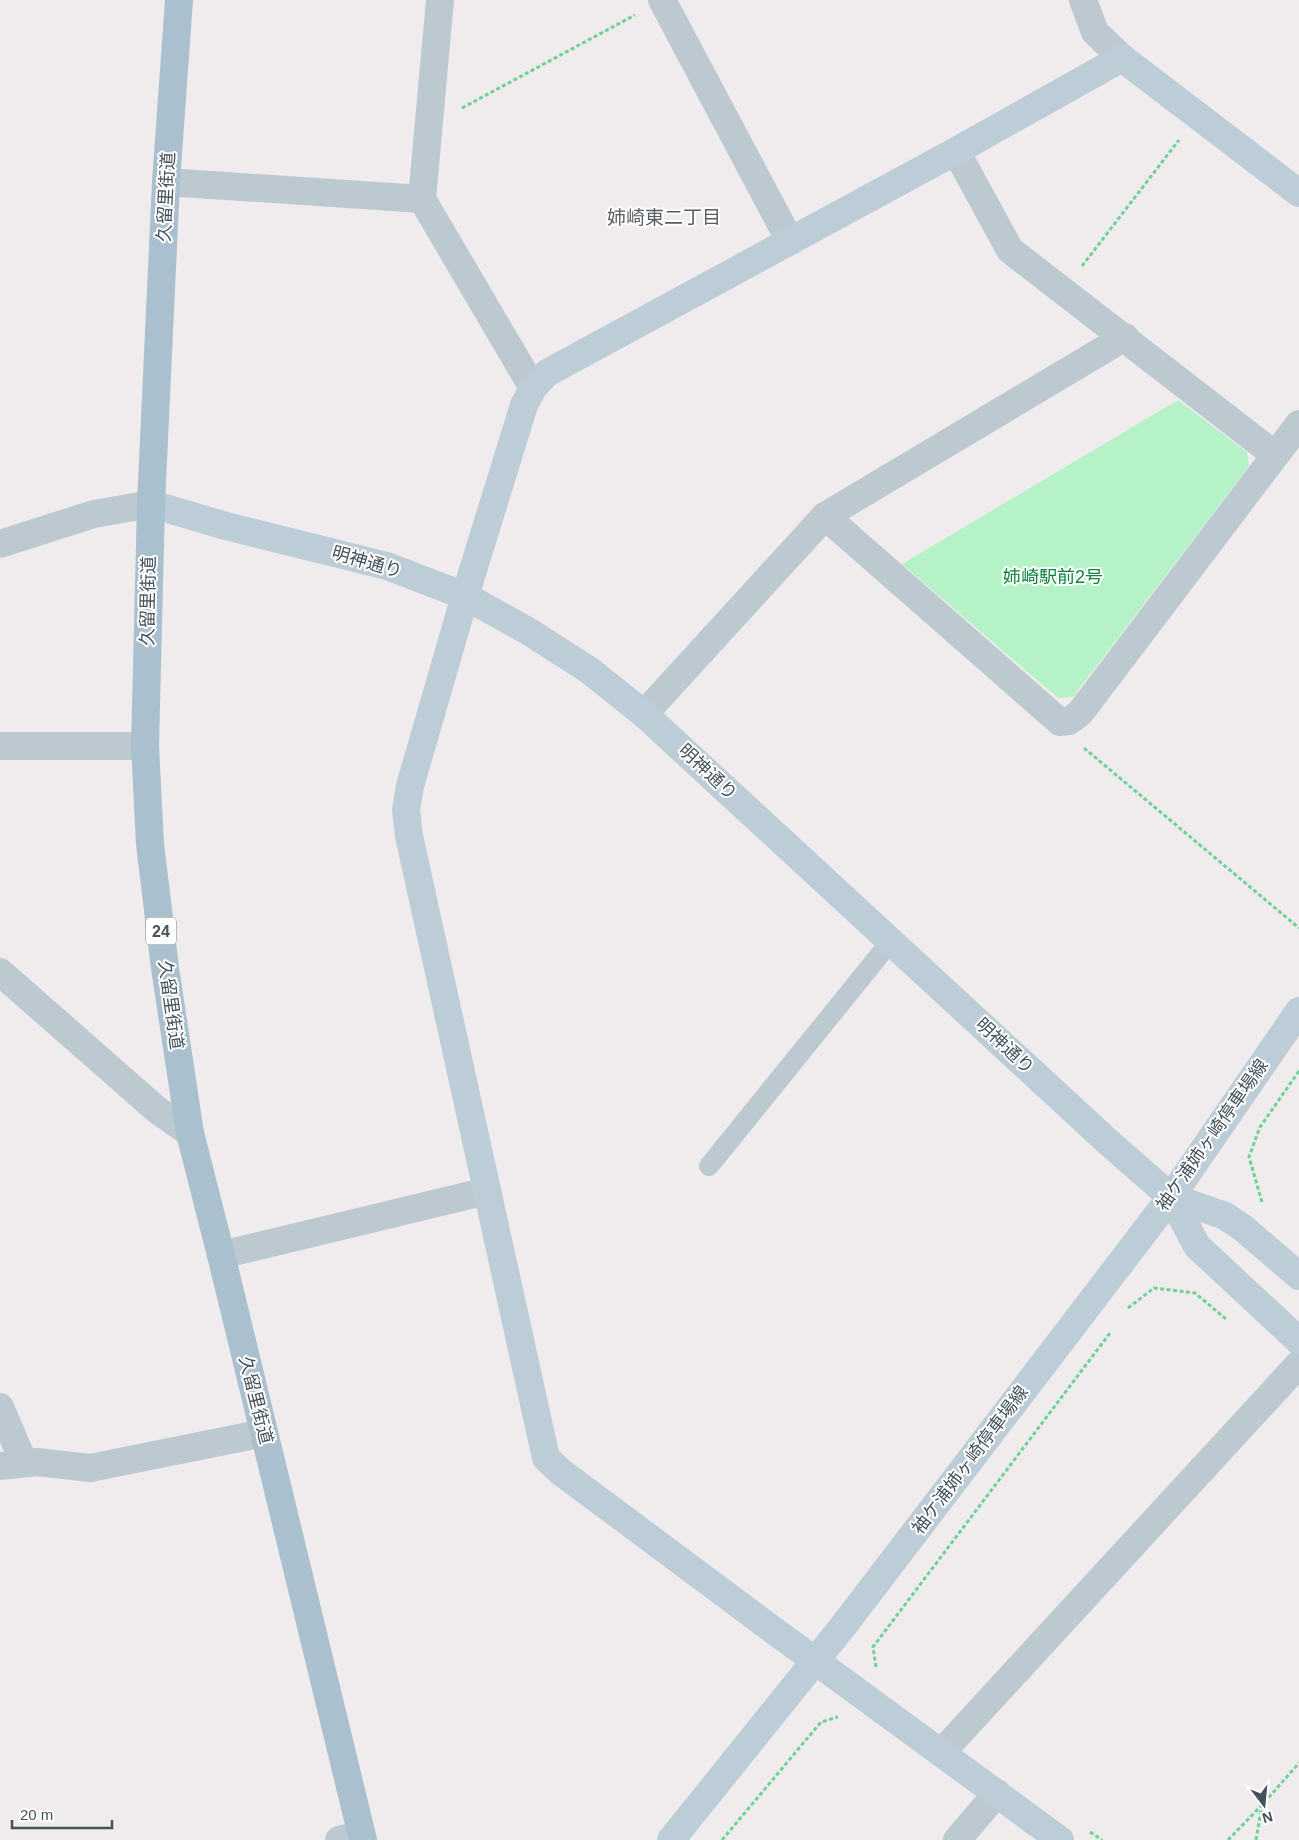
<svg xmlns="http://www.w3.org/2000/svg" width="1299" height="1840" viewBox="0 0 1299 1840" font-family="Arial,'Noto Sans JP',sans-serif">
  <rect width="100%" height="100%" fill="#f0eced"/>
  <!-- green -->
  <polygon fill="#b6f2c8" points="1178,400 1247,452 1249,466 1073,697 1058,698 902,564"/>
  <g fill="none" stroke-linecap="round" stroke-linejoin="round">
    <!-- path -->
    <g stroke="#6bd396" stroke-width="3" stroke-dasharray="4 2.5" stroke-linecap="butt">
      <polyline points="462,108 635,15"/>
      <polyline points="1082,266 1179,140"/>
      <polyline points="1084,748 1299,928"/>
      <polyline points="1262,1202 1249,1157 1260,1127 1299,1071"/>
      <polyline points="1128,1308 1154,1288 1195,1293 1226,1319"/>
      <polyline points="876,1667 873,1647 1110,1333"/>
      <polyline points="1090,1832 1102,1840"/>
      <polyline points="722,1840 821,1722 838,1717"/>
      <polyline points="1228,1840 1261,1806"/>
      <polyline points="1256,1840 1262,1805 1299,1763"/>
    </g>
    <!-- lane -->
    <polyline stroke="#bcc9d1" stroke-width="20" points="709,1166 891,941"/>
    <!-- street -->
    <g stroke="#bcc9d1" stroke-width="28">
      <polyline points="440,0 422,199 533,388"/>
      <polyline points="662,0 790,241"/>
      <polyline points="1083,0 1095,32 1122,58"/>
      <polyline points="956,151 1010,250 1275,455"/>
      <polyline points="166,182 422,199"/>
      <polyline points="825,516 1060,722 1069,721 1080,713 1299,424"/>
      <polyline points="0,544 94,514 151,504"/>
      <polyline points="644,714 825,516 1125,337"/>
      <polyline points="0,746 145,746"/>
      <polyline points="0,972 156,1109 190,1133"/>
      <polyline points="221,1255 487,1191"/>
      <polyline points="0,1407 24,1463"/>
      <polyline points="0,1466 37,1462 90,1468 264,1433"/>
      <polyline points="941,1753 1299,1364"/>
      <polyline points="339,1840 361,1834"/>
      <polyline points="957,1840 997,1793"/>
    </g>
    <!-- secondary -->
    <g stroke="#bdcdd8" stroke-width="28">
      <polyline points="151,504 226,526 387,566 465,596 528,631 589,670 644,714 1107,1141 1171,1197"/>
      <polyline points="1299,1276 1243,1228 1225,1216 1171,1197 1197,1246 1299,1341"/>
      <polyline points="671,1840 844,1625 1171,1197 1299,1011"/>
      <polyline points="1060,1840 765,1624 561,1472 546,1458 409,836 406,810 410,786 465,596 524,405 533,388 547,373 956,151 1122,58 1299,193"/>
    </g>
    <!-- primary -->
    <polyline stroke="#aac0cf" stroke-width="28" points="179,0 166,182 151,504 145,746 150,844 165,968 190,1133 221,1255 363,1840"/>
  </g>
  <g text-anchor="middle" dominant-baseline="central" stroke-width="4" stroke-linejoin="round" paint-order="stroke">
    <!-- shield labels -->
    <rect fill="#fff" stroke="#7c868d" stroke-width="1" x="146" y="917.5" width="30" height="27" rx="4"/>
    <g font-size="16" font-weight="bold" fill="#44525c">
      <text x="161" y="931">24</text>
    </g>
    <!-- street labels -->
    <g font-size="18" fill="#44525c" stroke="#fff">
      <text transform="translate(166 197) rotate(-87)">久留里街道</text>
      <text transform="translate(367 562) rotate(16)">明神通り</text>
      <text transform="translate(148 601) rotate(-89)">久留里街道</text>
      <text transform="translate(708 772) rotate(43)">明神通り</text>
      <text transform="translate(171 1005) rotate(82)">久留里街道</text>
      <text transform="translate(1005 1046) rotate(43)">明神通り</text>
      <text transform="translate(1212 1135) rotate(-55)">袖ケ浦姉ヶ崎停車場線</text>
      <text transform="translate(256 1400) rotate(76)">久留里街道</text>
      <text transform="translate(970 1460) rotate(-53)">袖ケ浦姉ヶ崎停車場線</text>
    </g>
    <!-- park labels -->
    <g font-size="18" fill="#0f833e" stroke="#fff">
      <text x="1053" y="577">姉崎駅前2号</text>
    </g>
    <!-- neighbourhood labels -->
    <g font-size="19" fill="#595e62" stroke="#fff">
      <text x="664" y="217">姉崎東二丁目</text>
    </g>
  </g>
  <!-- north arrow -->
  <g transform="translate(1264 1805) rotate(164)" stroke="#ffffff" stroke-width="4" paint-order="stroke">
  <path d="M0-4L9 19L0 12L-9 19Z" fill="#44525c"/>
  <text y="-8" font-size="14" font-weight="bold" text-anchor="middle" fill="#44525c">N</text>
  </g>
  <!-- scale -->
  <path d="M12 1820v8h100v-8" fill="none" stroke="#44525c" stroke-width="2.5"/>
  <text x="20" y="1820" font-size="15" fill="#44525c" stroke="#ffffff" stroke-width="4" paint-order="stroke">20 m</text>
</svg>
